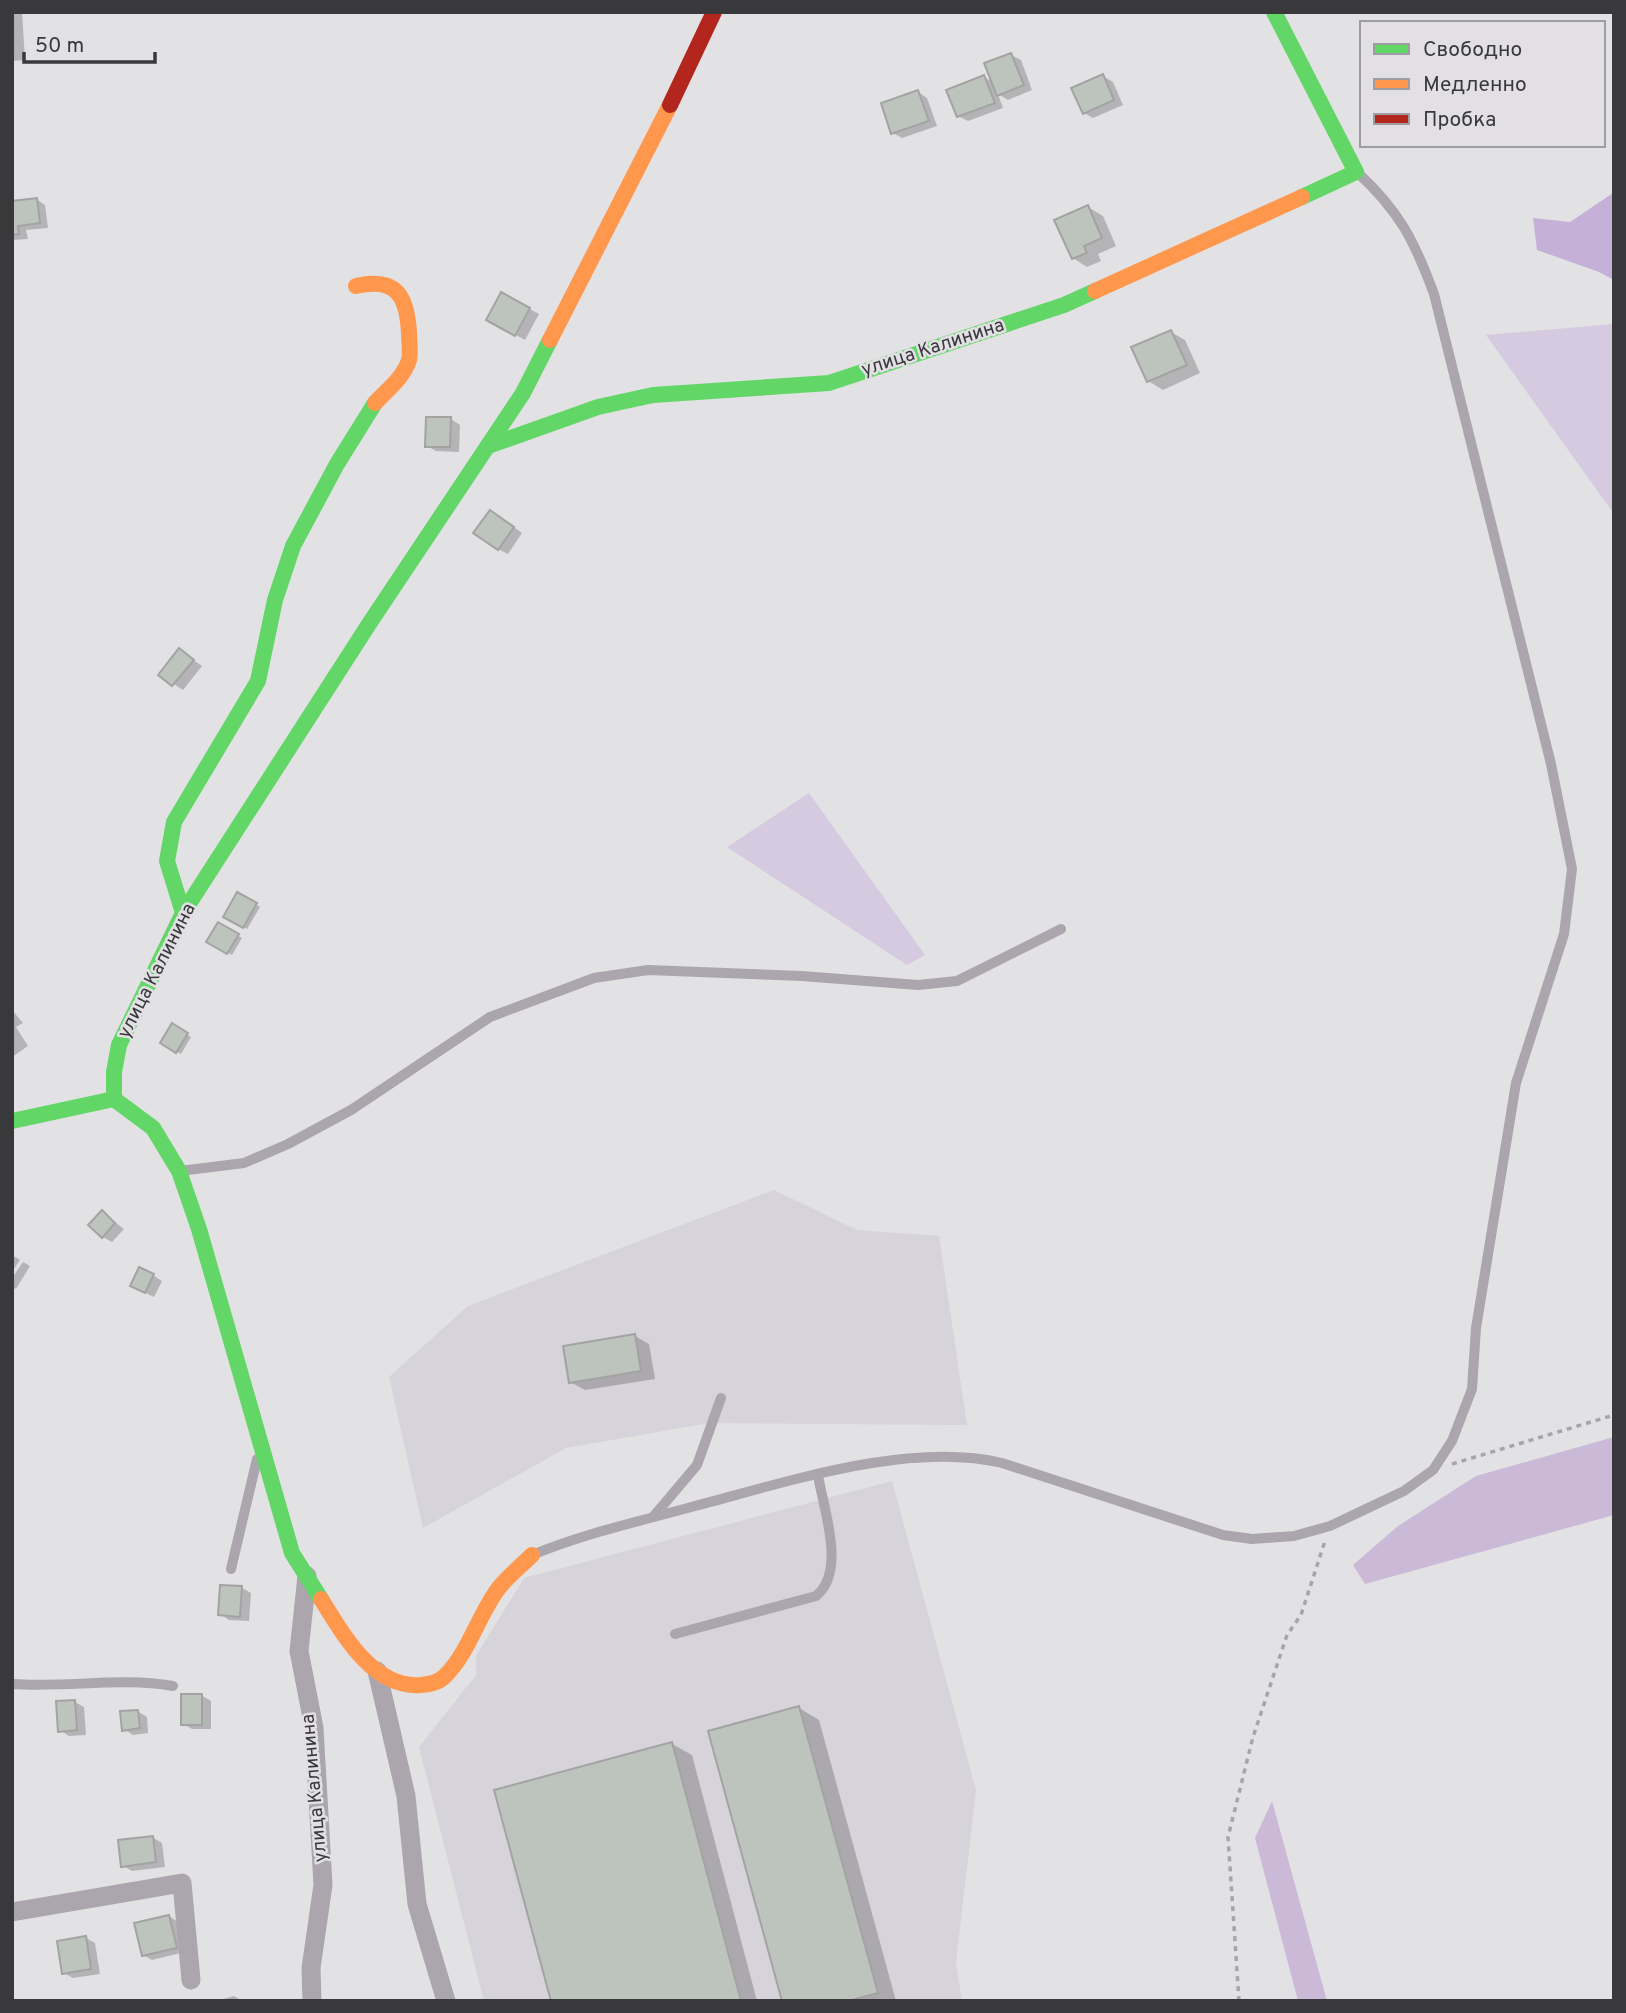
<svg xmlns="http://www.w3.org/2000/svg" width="1626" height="2013" viewBox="0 0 1626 2013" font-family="Overpass,sans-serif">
  <rect width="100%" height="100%" fill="#e2e1e4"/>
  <!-- built -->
  <g fill="#d6d3da">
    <polygon points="774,1190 857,1230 939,1236 967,1425 709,1423 566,1448 423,1528 389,1377 468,1306"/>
    <polygon points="892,1481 976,1790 956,1962 962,2001 484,2001 419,1747 476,1675 476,1656 524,1578"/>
  </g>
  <!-- green -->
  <g fill="#d5cae0">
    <polygon points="1614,324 1614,514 1486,335"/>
    <polygon points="809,793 925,955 907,965 727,847"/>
  </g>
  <!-- forest -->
  <g fill="#cabad8">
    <polygon points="1614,1437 1614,1515 1365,1584 1353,1565 1398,1526 1476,1476"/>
    <polygon points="1272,1801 1327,2001 1298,2001 1255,1838"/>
  </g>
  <!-- water -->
  <polygon fill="#c5b1d7" points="1614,183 1614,280 1599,272 1537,250 1533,218 1570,222 1613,193"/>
  <!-- shadow -->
  <g fill="#0003">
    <polygon points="12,12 22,12 25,60 12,61"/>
    <polygon points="1011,55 1021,60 1032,90 1008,100 998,94 1003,108 968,121 958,116 984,77 994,83"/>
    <polygon points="1103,76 1113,82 1123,105 1093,118 1084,113"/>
    <polygon points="918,92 927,98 937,126 902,138 893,133"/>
    <polygon points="36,199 45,205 48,228 26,230 28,239 13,240 12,202"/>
    <polygon points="1088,207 1103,216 1116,246 1098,254 1101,261 1087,267 1073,258"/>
    <polygon points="502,294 539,314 525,340 488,320"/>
    <polygon points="1171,332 1185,340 1200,373 1163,390 1148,381"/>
    <polygon points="451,419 460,425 459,452 436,451 427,446"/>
    <polygon points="500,517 522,533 508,554 498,549"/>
    <polygon points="180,651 202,666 183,690 160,675"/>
    <polygon points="238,894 260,907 247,929 225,916"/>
    <polygon points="218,924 242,938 232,955 208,941"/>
    <polygon points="12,1010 23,1023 16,1027 28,1046 12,1057"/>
    <polygon points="172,1026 191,1037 181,1054 162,1043"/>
    <polygon points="102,1212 124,1229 112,1242 103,1237"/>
    <polygon points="12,1255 20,1260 12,1272"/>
    <polygon points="23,1262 30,1266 16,1289 12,1287 12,1278"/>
    <polygon points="153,1275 162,1281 154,1297 141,1291"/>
    <polygon points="635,1336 649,1344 655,1379 585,1390 570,1382"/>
    <polygon points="242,1588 251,1593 249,1621 229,1620 220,1614"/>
    <polygon points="201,1695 211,1701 211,1729 192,1729 183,1724"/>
    <polygon points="75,1702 84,1707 86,1735 69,1736 60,1730"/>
    <polygon points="799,1708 819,1720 896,2001 784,2001"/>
    <polygon points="137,1711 147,1717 148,1733 133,1735 124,1729"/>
    <polygon points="672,1744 692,1755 757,2001 552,2001"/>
    <polygon points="152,1837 162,1843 165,1867 132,1871 123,1866"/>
    <polygon points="169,1916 178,1922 185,1952 152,1960 143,1955"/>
    <polygon points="86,1938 95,1943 100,1974 73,1978 64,1973"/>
    <polygon points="234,1996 243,2001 216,2001"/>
  </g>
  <!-- building -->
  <g fill="#bcc4bd" stroke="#a3a3a4" stroke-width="2">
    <polygon points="1011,53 1024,85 997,96 984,63"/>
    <polygon points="1103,74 1114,100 1083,114 1071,88"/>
    <polygon points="984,75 995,103 957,117 946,90"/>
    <polygon points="918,90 929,121 891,134 881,103"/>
    <polygon points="37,198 40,223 18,226 19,234 12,235 12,201"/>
    <polygon points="1088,205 1102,238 1084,246 1087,253 1072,259 1054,220"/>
    <polygon points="501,292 530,308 515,336 486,320"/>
    <polygon points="1171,330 1187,365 1147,382 1131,347"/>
    <polygon points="426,417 451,417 450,447 425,447"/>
    <polygon points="490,510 514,527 498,550 473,533"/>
    <polygon points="179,648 194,660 172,686 158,675"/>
    <polygon points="237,892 257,903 243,928 223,917"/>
    <polygon points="218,922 239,934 227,954 206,942"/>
    <polygon points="172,1023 188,1033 176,1053 160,1043"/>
    <polygon points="102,1210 115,1223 102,1238 88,1225"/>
    <polygon points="139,1267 154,1274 145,1293 130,1286"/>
    <polygon points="635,1334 641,1371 569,1383 563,1346"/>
    <polygon points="220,1585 242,1586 240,1617 218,1615"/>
    <rect x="181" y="1694" width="21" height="31"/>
    <polygon points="75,1700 77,1730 58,1732 56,1701"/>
    <polygon points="799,1706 878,1993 848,2001 782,2001 708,1731"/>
    <polygon points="138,1710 140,1728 122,1731 120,1711"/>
    <polygon points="672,1742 741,2001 551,2001 494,1790"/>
    <polygon points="153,1836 156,1862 121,1867 118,1840"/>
    <polygon points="169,1915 177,1948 142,1956 134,1923"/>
    <polygon points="86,1936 91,1969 62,1974 57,1941"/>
  </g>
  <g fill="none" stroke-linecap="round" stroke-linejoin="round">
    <!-- path -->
    <g stroke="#a7a5a9" stroke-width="3.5" stroke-dasharray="5 5" stroke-linecap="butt">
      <polyline points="1452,1464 1614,1415"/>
      <polyline points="1239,2001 1228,1837 1253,1737 1287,1635 1301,1615 1325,1541"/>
    </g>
    <!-- lane -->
    <g stroke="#aba6ae" stroke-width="10">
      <polyline points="180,1171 244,1163 288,1144 351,1110 490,1017 594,978 648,970 802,976 918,985 957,981 1061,929"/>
      <polyline points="653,1517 697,1465 721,1398"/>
      <path d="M532 1555C585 1533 641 1521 695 1506 787 1482 909 1441 1002 1463L1223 1535 1252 1539 1294 1536 1330 1526 1404 1491 1433 1470 1452 1441 1472 1389 1476 1328 1516 1083 1564 934 1572 869 1551 764 1434 294C1414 240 1400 212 1357 172"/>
      <polyline points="231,1569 257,1459"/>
      <path d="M675 1634 816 1596C847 1571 823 1508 818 1475"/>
      <path d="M12 1684C66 1688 120 1677 173 1686"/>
    </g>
    <!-- street -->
    <g stroke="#aba6ae" stroke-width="19">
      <polyline points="307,1576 299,1651 314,1728 323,1885 311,1968 312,2001"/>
      <polyline points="377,1671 406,1796 417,1904 446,2001"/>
      <polyline points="12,1912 182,1883 191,1980"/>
    </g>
    <!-- fast -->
    <g stroke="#63d668" stroke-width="16">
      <polyline points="1274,12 1356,172 1302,197"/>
      <polyline points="488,446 598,407 653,395 829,383 1064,305 1095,291"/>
      <polyline points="183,913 167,861 174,822 258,681 275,600 293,546 337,464 375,403"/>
      <polyline points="114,1099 114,1072 119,1045 183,913 369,624 523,393 550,340"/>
      <polyline points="114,1099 153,1128 179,1171 199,1229 292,1553 321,1599"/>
      <polyline points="12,1121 114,1099"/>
    </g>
    <!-- slow -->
    <g stroke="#ff974d" stroke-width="16">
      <path d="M356 286C396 277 407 295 409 333 409 341 411 352 409 360 404 377 387 390 375 403"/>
      <polyline points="1095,291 1302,197"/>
      <polyline points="550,340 670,105"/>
      <path d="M321 1599C343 1634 373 1689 421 1685 430 1684 438 1683 445 1676 469 1652 478 1616 498 1589 507 1577 521 1566 532 1555"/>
    </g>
    <!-- jam -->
    <polyline stroke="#b3261e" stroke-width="16" points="670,105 714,12"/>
  </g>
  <g text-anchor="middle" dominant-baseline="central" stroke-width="5" stroke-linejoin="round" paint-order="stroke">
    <!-- street labels -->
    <g font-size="19" fill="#39383a" stroke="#e2e0e5">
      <text transform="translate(933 348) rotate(-18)">улица Калинина</text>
      <text transform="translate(157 971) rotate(-63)">улица Калинина</text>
      <text transform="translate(315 1788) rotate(-95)">улица Калинина</text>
    </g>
  </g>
  <!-- border -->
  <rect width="1626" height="2013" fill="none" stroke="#39383a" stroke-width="28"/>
  <!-- legend -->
  <rect x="1360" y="21" width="245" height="126" fill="#e2e0e5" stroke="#9e9da1" stroke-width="2"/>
  <rect x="1374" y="44" width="35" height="10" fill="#63d668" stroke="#9e9da1" stroke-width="2"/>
  <text x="1423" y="56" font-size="21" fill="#39383a">Свободно</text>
  <rect x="1374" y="79" width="35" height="10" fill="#ff974d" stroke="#9e9da1" stroke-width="2"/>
  <text x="1423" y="91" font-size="21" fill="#39383a">Медленно</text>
  <rect x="1374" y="114" width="35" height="10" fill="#b3261e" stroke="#9e9da1" stroke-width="2"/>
  <text x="1423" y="126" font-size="21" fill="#39383a">Пробка</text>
  <!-- scale -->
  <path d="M24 52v10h131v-10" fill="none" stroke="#39383a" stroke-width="3.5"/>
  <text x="35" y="52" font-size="21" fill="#39383a" stroke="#e2e0e5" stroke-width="5" paint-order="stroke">50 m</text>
</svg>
